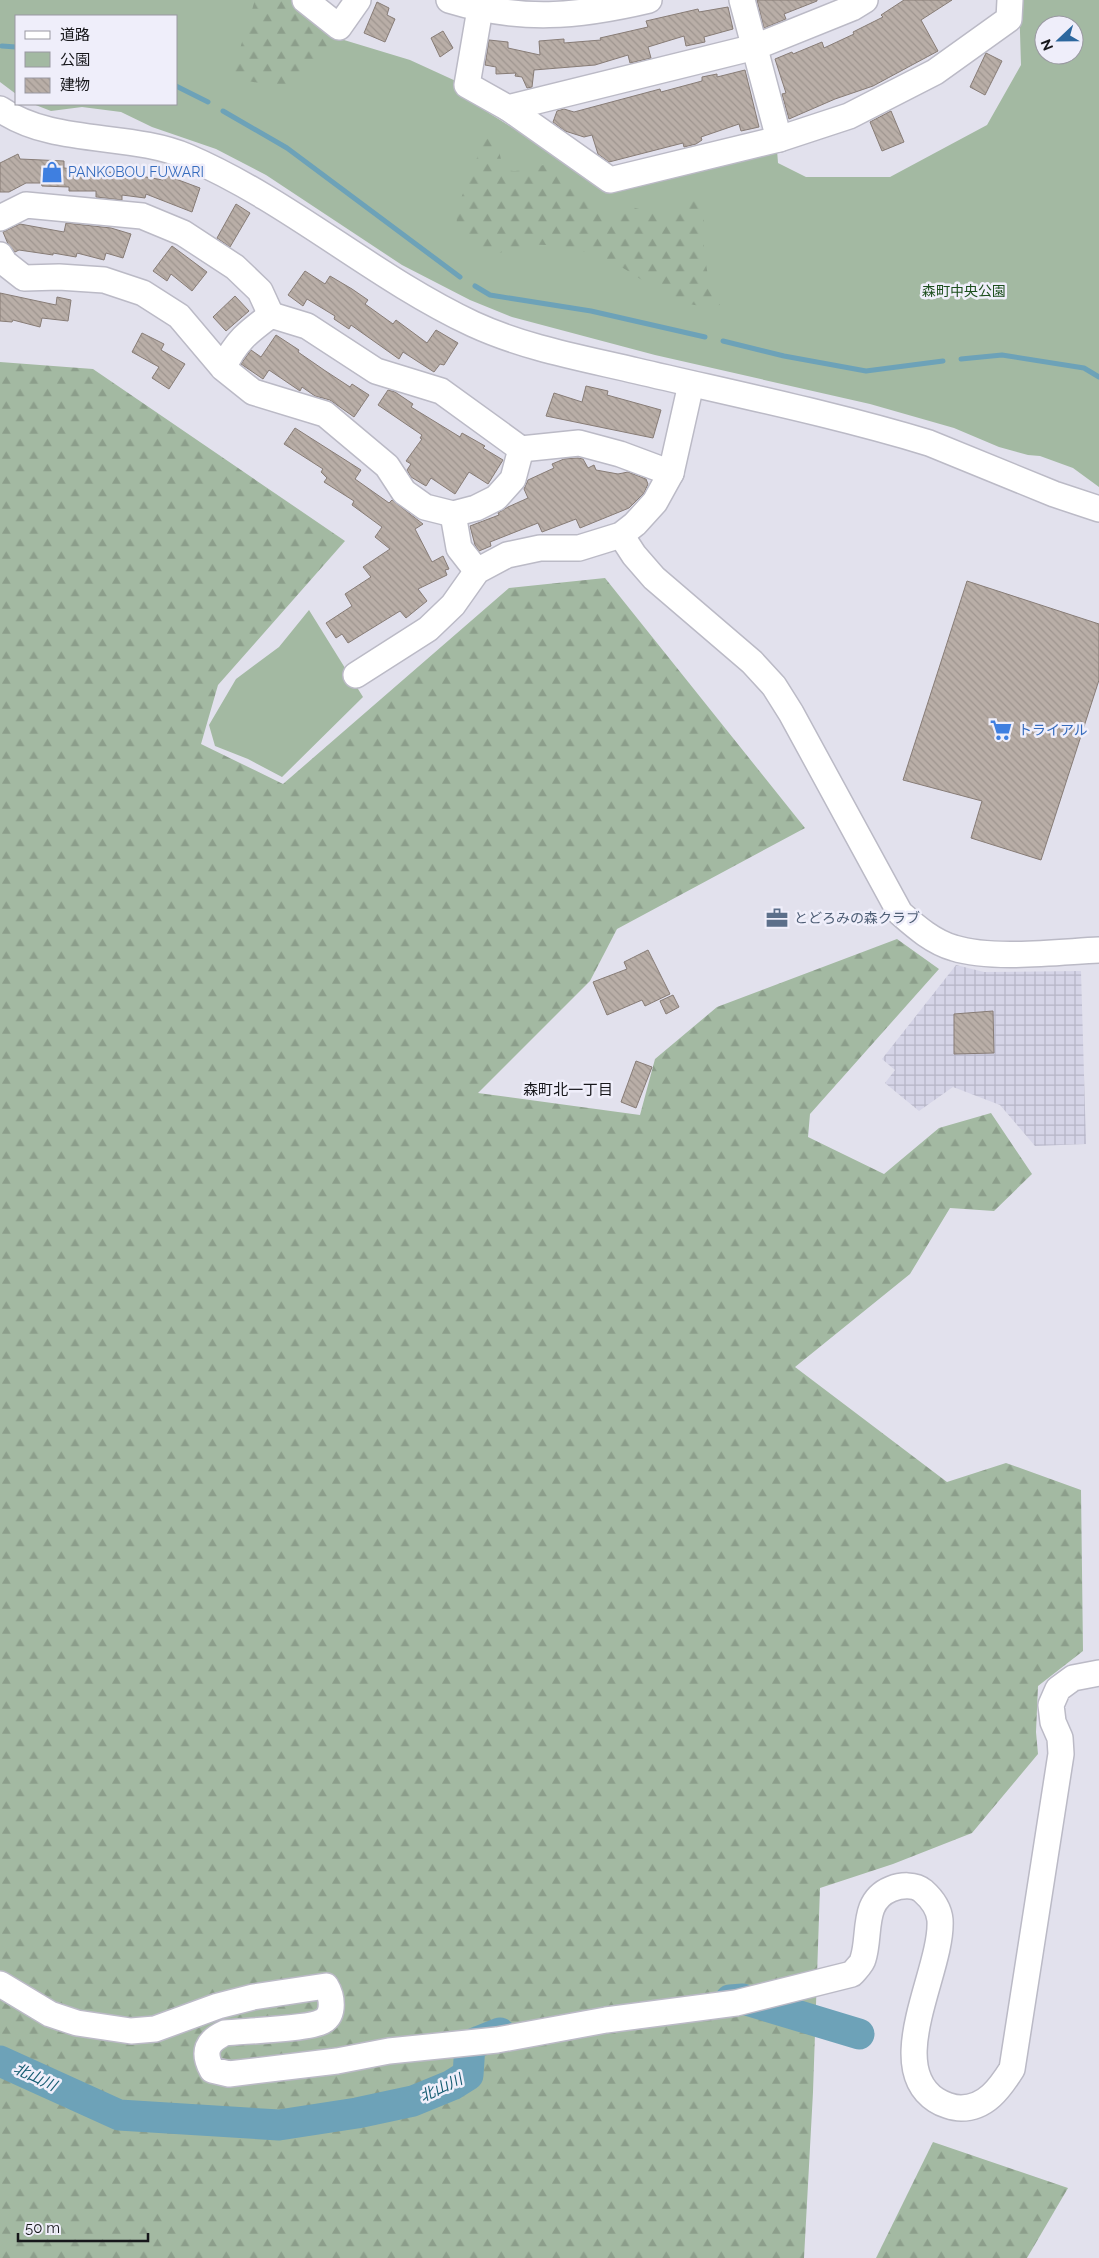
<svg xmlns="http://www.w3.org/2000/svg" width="1099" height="2258" viewBox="0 0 1099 2258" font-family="Raleway,'Noto Sans JP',sans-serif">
  <defs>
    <pattern id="industrial-grid" width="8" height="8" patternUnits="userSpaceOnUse" patternTransform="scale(1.25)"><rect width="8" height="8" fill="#d5d4e7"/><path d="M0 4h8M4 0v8" fill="none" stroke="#b6b5c6"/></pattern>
    <pattern id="forest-firs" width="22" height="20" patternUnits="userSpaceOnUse" patternTransform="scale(1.25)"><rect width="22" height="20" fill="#a3b9a2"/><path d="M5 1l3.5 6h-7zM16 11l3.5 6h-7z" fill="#8c9e8b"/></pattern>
    <pattern id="building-back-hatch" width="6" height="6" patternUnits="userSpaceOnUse" patternTransform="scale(1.25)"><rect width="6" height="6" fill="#b9aea7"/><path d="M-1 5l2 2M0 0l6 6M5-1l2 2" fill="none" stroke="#9e958f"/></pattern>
  </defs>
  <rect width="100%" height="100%" fill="#e2e1ed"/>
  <!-- industrial -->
  <polygon fill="url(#industrial-grid)" points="956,965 984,972 1081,971 1086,1144 1035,1146 1000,1105 953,1087 919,1111 885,1083 895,1070 882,1059"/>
  <!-- green -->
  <g fill="#a3b9a2" fill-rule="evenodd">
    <path d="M0 0H291L344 40 410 60 458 82 457 93 613 191 777 150 778 163 806 177H890L987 125 1021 65 1019 0H1099V487L1073 468 1040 456 1028 455 999 447 954 428 870 404 655 355 512 317 470 300 402 265 266 175 216 149 152 127 121 112 82 107 51 111 33 104H176V16H16V94L0 82ZM1044 25H1074V55H1044Z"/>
    <polygon points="309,610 363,697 282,777 248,759 215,746 209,725 236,679 279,647"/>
  </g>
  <!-- forest -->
  <g fill="url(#forest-firs)">
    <polygon points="255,0 291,0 338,35 287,88 231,78"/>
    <path d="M496 126C502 175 500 178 550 163L585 192 599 209 612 210 632 207 675 219 687 206V196L700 193 704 218V252L710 288 720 305C670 314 638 268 595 255 576 249 553 244 534 245 520 246 500 254 485 256L476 247 463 241 457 226 456 211 488 130Z"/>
    <polygon points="0,362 93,369 345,541 218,685 201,744 283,784 509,588 605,578 805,828 617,929 590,981 478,1093 640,1115 655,1059 717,1007 897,939 939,969 810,1114 808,1137 884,1174 939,1128 991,1113 1032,1174 994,1211 950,1208 910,1274 795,1367 947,1482 1006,1463 1081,1490 1083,1651 1038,1686 1036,1732 1038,1754 972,1833 893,1864 820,1888 813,2092 804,2258 0,2258"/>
    <polygon points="933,2142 1068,2188 1027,2258 876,2258"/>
  </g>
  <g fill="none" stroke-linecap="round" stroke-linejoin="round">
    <!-- stream -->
    <g stroke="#6da2b8" stroke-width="5">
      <polyline points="2,46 16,47"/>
      <polyline points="176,86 208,102"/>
      <polyline points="223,111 287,148 460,277"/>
      <polyline points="475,286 490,295 591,311 705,337"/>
      <polyline points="723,341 784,356 866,371 943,361"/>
      <polyline points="961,359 1002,355 1084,368 1099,377"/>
    </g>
    <!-- river -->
    <g stroke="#6da2b8" stroke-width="31">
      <polyline points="730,2000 743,1999 859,2034"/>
      <polyline points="0,2061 119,2115 279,2125 357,2113 413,2101 452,2085 468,2075 470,2045 500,2033"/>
    </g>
  </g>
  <!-- building -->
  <g fill="url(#building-back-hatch)" stroke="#877c76">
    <polygon points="757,0 817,0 817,1 784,14 786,19 764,28"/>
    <polygon points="904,0 952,0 921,20 938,51 873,86 835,99 789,119 782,94 786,93 775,59 792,52 793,54 822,42 824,48 854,34 853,32 883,17 881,15"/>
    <polygon points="377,2 389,8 387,15 395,19 385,42 364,33"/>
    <polygon points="728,7 733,29 704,37 705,42 686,46 684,36 648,47 651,58 630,63 628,55 595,65 534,70 532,87 527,88 522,77 515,76 516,73 496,74 496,67 485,65 489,40 508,42 508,48 540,55 539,41 564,39 564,43 601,40 600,38 648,27 646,21 698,9 699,12"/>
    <polygon points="443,31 453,48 440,57 431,38"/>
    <polygon points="986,53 1002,61 985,95 970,87"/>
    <polygon points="745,70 759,127 741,131 739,124 701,137 702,140 696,144 684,147 683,143 609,162 598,154 592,135 584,137 565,131 553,122 557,111 564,109 574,112 660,89 661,92 702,81 702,77 717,74 717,77"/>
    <polygon points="891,111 904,142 882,151 870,122"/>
    <polygon points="18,154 20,159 64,161 64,168 129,174 163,180 165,175 200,188 192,212 146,194 145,198 122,195 122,200 96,197 96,191 69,191 69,187 42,186 41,183 26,183 9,192 0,192 0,163"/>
    <polygon points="236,204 250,213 230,247 217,238"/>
    <polygon points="66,223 111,228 131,234 123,258 106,253 104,260 77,253 76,257 53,253 53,255 19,250 15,252 8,244 3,232 20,224 64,232"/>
    <polygon points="172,246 207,272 192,291 171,274 167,281 153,271"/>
    <polygon points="305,271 325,284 330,276 352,289 368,300 365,304 393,324 396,320 427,343 436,330 458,343 444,365 440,364 434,372 403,352 399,359 351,325 349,329 334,319 335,316 307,299 303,306 288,295"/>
    <polygon points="0,293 56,305 57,297 71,300 68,321 42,318 40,327 13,320 12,322 0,321"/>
    <polygon points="235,296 249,311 226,331 213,317"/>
    <polygon points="142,333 164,344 161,350 185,364 169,389 152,378 159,367 132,352"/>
    <polygon points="276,335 299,350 298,352 324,370 350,387 352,384 369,395 354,417 330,400 315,396 302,387 300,391 269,370 263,379 241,364 251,350 261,357"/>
    <polygon points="586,386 608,391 607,395 661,410 653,438 546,416 554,393 582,402"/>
    <polygon points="388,390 395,392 413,404 411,407 460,437 462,433 485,446 483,448 503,460 488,484 469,472 455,494 431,478 426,486 411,477 407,470 411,464 406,461 422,439 420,438 422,435 378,405"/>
    <polygon points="295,428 361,470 355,479 389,503 392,500 423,524 415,529 432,562 443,556 449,569 445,570 447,575 418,589 427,601 406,618 400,611 348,643 342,634 336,638 326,623 352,606 345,594 371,577 363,567 390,549 375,537 382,527 352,505 354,501 324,482 327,478 321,472 323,469 284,444"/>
    <polygon points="578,458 583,459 588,468 594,465 596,470 618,474 628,472 646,479 648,484 644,493 629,508 580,528 576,519 542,532 538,523 490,542 491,546 479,551 475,545 470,526 499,515 498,513 508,507 528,498 524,489 528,480 554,468 552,464 564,459"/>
    <polygon points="967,581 1099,624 1099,680 1041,860 971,838 982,801 903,780"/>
    <polygon points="648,950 670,994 645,1006 642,1000 607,1015 593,982 627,969 624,962"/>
    <polygon points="673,995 679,1007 666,1014 660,1001"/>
    <polygon points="993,1011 994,1053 954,1054 954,1014"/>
    <polygon points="636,1061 652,1067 636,1108 621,1102"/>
  </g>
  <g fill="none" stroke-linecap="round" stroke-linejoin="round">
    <!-- minor casing -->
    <g stroke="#bbbac6" stroke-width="28">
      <g id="minor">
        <polyline points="305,0 339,27 358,0"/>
        <path d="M449 0C521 22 577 17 649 0"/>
        <polyline points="742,0 779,139"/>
        <polyline points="480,9 467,85 508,108 610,180 779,139 849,116 935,72 1009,19 1010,0"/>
        <polyline points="508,108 755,47 852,8 865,0"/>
        <path d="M0 109C53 146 130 132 188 157 290 201 373 277 473 324 525 348 582 358 637 371 735 394 833 414 929 443L1054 494 1099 509"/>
        <polyline points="0,218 26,205 142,216 183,233 235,267 260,291 271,315"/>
        <path d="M0 255 5 263 24 278 59 277 104 280 143 293 179 316 223 368 253 392 325 414 387 466 404 492 425 507 453 514 476 508 496 498 513 479 521 449 441 391 376 371 307 326 271 315C248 332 236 341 223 368"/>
        <polyline points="521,449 579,443 620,454 671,473"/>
        <polyline points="453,514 459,548 477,571"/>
        <path d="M621 535 634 555 654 578 752 662 774 686 791 713 900 913C916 927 933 942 954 948 992 960 1058 952 1099 950"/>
        <polyline points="356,675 428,629 453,605 477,571 507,555 540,548 579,548 621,535 635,524 655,502 671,473 691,384"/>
        <path d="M0 1984 50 2014 77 2023 131 2031 155 2029 218 2006 253 1997 326 1986C332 1996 335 2014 323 2021 311 2029 243 2031 225 2033 207 2041 202 2052 212 2070L229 2074 337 2061 389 2051 497 2040 606 2020 736 2003 852 1974C855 1970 862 1964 863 1959 871 1935 861 1901 891 1889 901 1885 915 1884 923 1891 932 1899 939 1909 940 1920 943 1970 883 2065 936 2100 942 2104 953 2108 961 2108 986 2108 1000 2088 1012 2069L1061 1754 1060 1738 1053 1722 1051 1705 1058 1689 1073 1678 1099 1673"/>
      </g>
    </g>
    <!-- minor -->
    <use href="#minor" stroke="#fff" stroke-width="25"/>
  </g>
  <!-- icons -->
  <defs>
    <g id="shop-bare" transform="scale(1.725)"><path d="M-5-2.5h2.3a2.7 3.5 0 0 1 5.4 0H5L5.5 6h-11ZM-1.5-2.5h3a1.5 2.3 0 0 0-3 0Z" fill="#3f7fe0" stroke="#efeefa" stroke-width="2.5" paint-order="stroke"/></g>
    <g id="supermarket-bare" transform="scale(1.725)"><path d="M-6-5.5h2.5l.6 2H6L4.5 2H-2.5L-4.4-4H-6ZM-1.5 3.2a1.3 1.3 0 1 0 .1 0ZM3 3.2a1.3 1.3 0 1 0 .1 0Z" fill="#3f7fe0" stroke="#efeefa" stroke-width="2.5" paint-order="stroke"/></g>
    <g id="office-bare" transform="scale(1.725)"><path d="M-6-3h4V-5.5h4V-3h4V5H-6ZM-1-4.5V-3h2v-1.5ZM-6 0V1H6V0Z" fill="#5c6f8a" stroke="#efeefa" stroke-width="2.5" paint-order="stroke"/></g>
  </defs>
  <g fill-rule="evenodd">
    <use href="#shop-bare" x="52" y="172"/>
    <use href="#supermarket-bare" x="1001" y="730"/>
    <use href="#office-bare" x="777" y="918"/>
  </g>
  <g text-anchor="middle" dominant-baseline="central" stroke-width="5" stroke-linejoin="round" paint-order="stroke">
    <!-- shop labels -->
    <g font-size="14" fill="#366cbe" stroke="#efeefa" text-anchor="start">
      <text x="68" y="172">PANKOBOU FUWARI</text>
      <text x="1018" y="730">トライアル</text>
    </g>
    <!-- park labels -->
    <g font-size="14" fill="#1c4e1d" stroke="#efeefa">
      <text x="964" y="291">森町中央公園</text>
    </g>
    <!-- service labels -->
    <g font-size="14" fill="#4e5e75" stroke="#efeefa" text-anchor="start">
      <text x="794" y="918">とどろみの森クラブ</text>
    </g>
    <!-- neighbourhood labels -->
    <g font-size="15" fill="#17171b" stroke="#efeefa">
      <text x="568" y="1090">森町北一丁目</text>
    </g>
    <!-- water labels -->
    <g font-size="15" font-style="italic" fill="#165d73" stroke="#efeefa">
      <text transform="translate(35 2077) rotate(25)">北山川</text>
      <text transform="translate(441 2088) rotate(-25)">北山川</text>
    </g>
  </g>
  <!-- legend -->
  <rect x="15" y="15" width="162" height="90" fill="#efeefa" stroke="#9998a1"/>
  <rect x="25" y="31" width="25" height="8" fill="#ffffff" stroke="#9998a1"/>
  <text x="60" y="40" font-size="15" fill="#17171b">道路</text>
  <rect x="25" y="52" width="25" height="15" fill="#a3b9a2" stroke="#9998a1"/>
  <text x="60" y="65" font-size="15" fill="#17171b">公園</text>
  <rect x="25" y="78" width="25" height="15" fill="url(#building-back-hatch)" stroke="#9998a1"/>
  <text x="60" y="90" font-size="15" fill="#17171b">建物</text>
  <!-- north arrow -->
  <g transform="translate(1059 40) rotate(248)"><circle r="24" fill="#efeefa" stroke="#9998a1"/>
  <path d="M0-4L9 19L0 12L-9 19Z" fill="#2c679e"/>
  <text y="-8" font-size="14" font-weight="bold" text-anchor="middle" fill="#17171b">N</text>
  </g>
  <!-- scale -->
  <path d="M18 2233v8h130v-8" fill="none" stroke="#17171b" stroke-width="2.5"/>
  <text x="25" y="2233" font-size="15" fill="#17171b" stroke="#efeefa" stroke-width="4" paint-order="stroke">50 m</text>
</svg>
